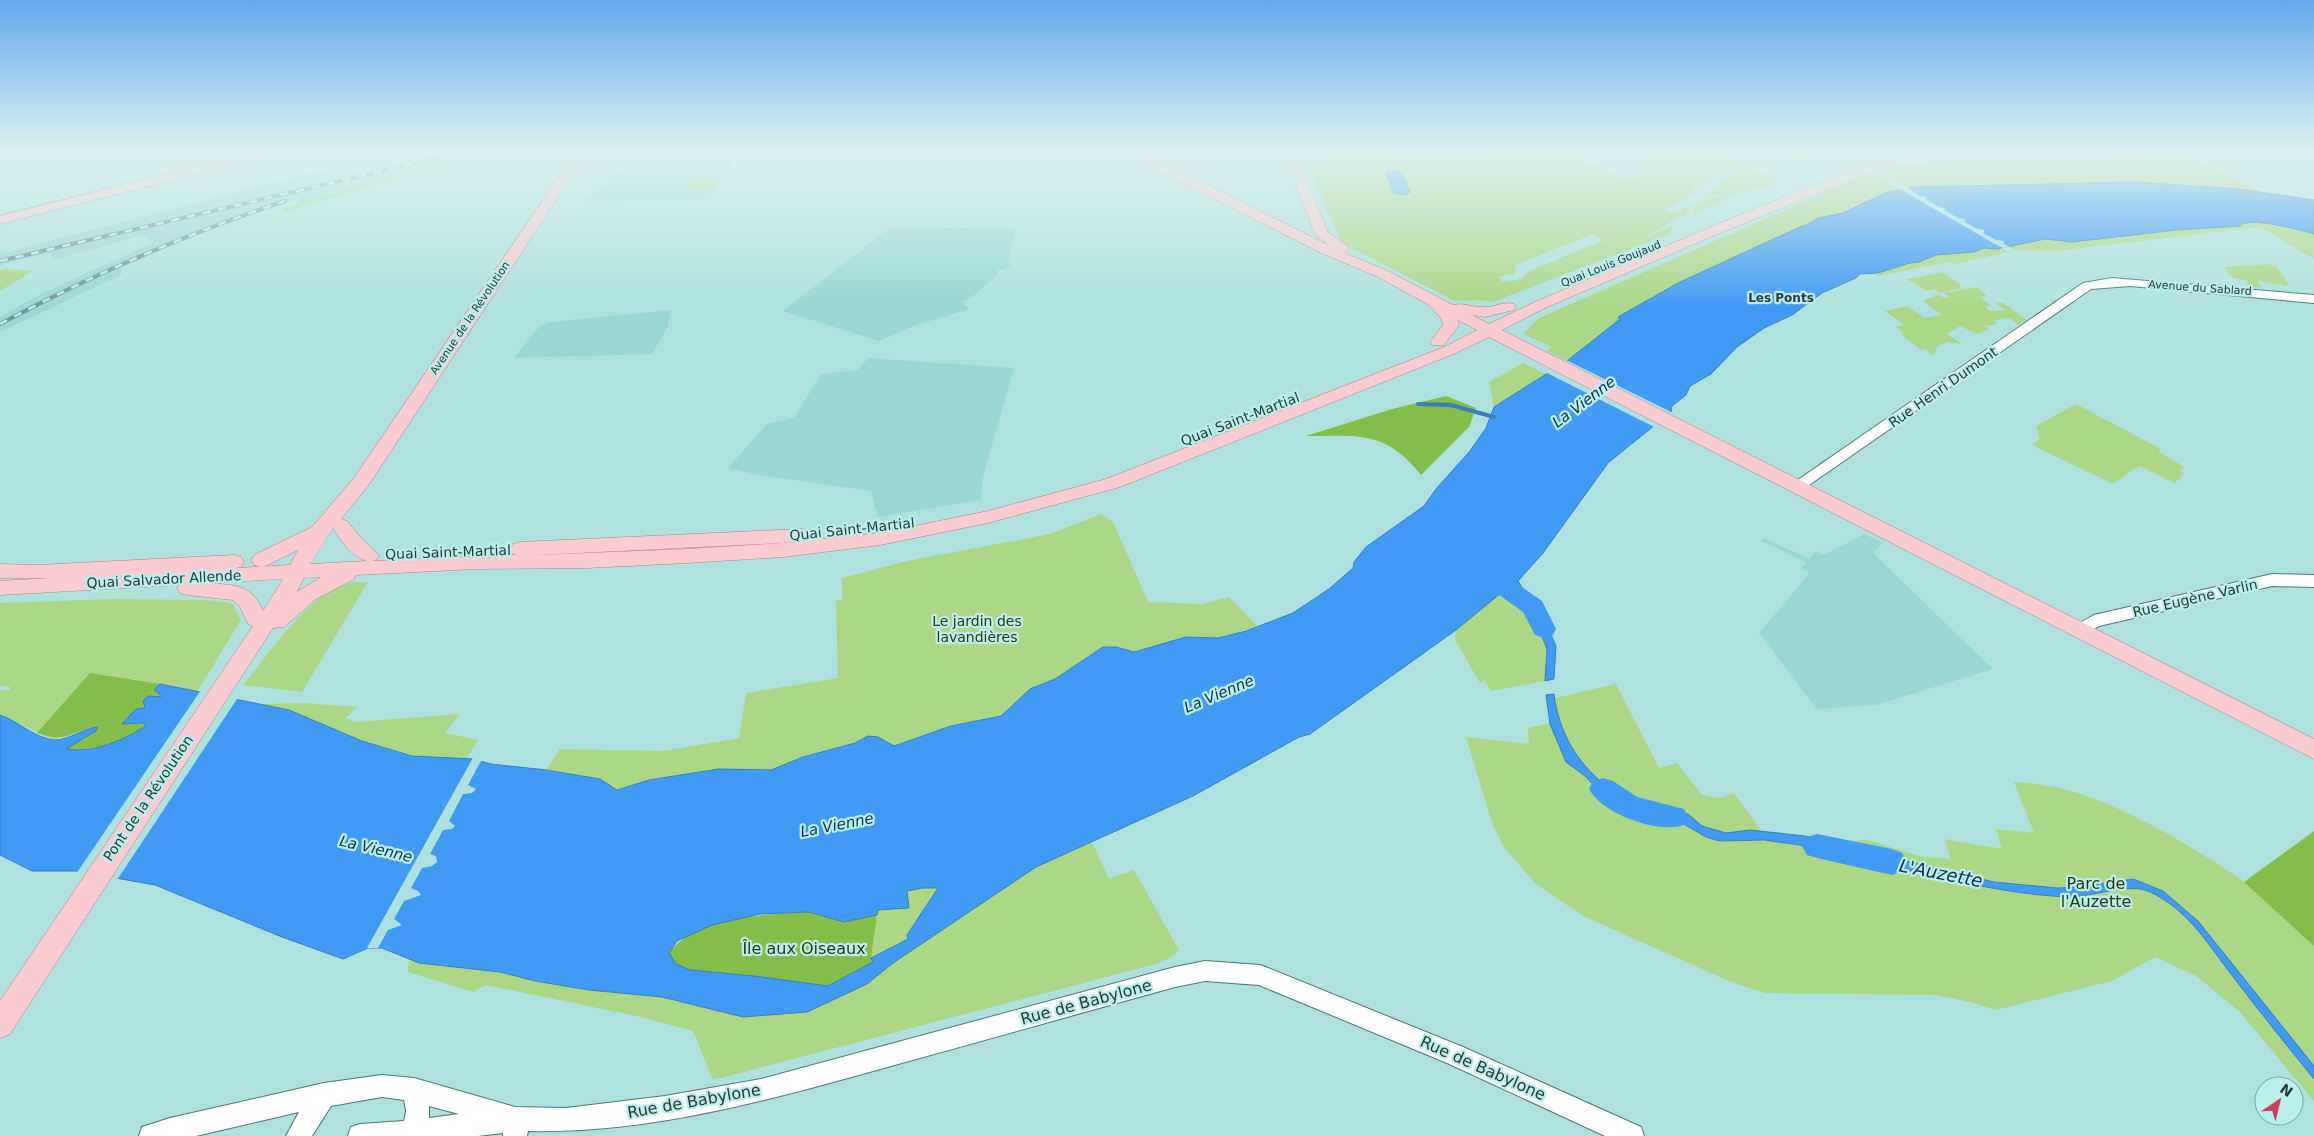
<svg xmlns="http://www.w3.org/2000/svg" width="2314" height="1136" viewBox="0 0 2314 1136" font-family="'DejaVu Sans',sans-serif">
  <rect width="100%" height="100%" fill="#afe2de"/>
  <!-- built -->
  <g fill="#9bd7d4">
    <polygon points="411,150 518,150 454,165 451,163 299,204 297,199 221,224 122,265 121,275 0,332 0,317 39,295 152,243 144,235 54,260 50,253 0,265 0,254 327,169"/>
    <polygon points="673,150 742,150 710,199 586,201 622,166 662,165"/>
    <polygon points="891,227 1016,229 1008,262 1012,264 1005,269 997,270 997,275 971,298 961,302 969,309 913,326 879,341 783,311"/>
    <polygon points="671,310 667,328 652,354 514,358 540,326 552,322"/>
    <polygon points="868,358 1014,368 982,480 981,500 878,517 871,491 759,475 728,468 767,424 794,418 821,374 858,370"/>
    <polygon points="1864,534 1883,543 1873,553 1993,669 1876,705 1817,709 1759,633 1810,573 1801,569 1806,562 1761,541 1764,538 1809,559 1816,551 1824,555"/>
  </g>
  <!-- green -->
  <g fill="#acd787" fill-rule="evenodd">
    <path d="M1346 150H1399L1403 158H1482L1479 150H1587L1588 153 1583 159 1623 179 1635 178 1650 174 1642 170 1636 159 1642 158 1645 150H1729L1736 157 1731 160 1740 163 1690 190 1695 193 1665 210 1673 213 1689 206 1685 218 1680 216 1636 244 1673 224 1670 234 1493 302 1478 300 1455 301 1342 243 1311 172 1321 151ZM1593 234 1602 241 1529 271 1522 279 1503 282 1499 277 1514 274 1516 268 1515 265Z"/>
    <polygon points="1774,150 1803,150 1814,158 1797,163 1772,151"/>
    <path d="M2186 154 2258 191 2182 184 2137 182 1908 188 1878 171C1937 157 1993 159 2053 159 2097 159 2142 158 2186 154Z"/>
    <polygon points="451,163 454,165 384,182 285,212 282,209 388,178"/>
    <polygon points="1743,166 1782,180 1766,188 1702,198"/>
    <polygon points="1874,174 1901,190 1885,193 1843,213 1818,218 1807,225 1802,226 1678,283 1611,325 1567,361 1547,351 1552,347 1523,334 1539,318 1856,179"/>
    <polygon points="694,178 718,178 710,191 685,190"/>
    <polygon points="1739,193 1693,214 1694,205 1704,200"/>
    <polygon points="2243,223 2265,224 2314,234 2314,259 2260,227 2056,251 2016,251 2008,246 2045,239 2072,242 2177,230 2240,226"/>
    <polygon points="2000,247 2009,252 1956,264 1948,262 1879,276 1878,273 1910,263 1919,262 1936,255 1973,252 1984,248"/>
    <polygon points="2270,264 2276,266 2290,286 2258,281 2261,288 2250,287 2246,280 2234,278 2225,271 2229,271 2224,267"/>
    <polygon points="4,268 33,271 0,291 0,271"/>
    <polygon points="1943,272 1962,286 1959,287 1961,288 1940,293 1935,289 1927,291 1906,279"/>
    <polygon points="1976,287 1987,296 1980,297 1991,306 1985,307 1990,311 2006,311 1996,303 2003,303 2027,320 2019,325 2009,318 1994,320 1997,324 1987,326 1980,323 1989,329 1978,334 1960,326 1947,334 1962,344 1947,342 1937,346 1935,354 1932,355 1925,349 1921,350 1902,335 1904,334 1896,327 1905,325 1885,311 1907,306 1925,318 1942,315 1923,301 1938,295 1945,298 1950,297 1944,293"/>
    <polygon points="1523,363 1546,374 1494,407 1489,382"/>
    <polygon points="2076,404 2161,449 2158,451 2181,465 2184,469 2179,469 2184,474 2180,475 2181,479 2178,478 2180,480 2176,481 2176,484 2140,466 2127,473 2128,474 2113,484 2032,445 2040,439 2036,426"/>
    <polygon points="1101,514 1113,522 1148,602 1201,604 1229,597 1257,626 1218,638 1186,637 1134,652 1103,647 1055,679 1030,689 1001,716 951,726 894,746 878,737 868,736 855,743 803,757 771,770 718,769 649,780 617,790 600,779 546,770 560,749 663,751 739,738 746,693 838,678 836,601 842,600 842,578 907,561 1050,534"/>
    <path d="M368 582 302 692 243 685C268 655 310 592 348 583 354 581 362 582 368 582Z"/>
    <path d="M1501 593C1522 594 1545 630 1547 650 1548 660 1545 671 1545 681L1491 691 1485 681 1480 683 1455 640 1456 630Z"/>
    <polygon points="110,599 207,600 232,603 241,620 197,692 132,679 55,740 0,715 0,690 10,690 10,687 0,686 0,603"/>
    <path d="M1616 684 1659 768 1677 763 1702 795 1720 798 1734 793 1762 832 1805 836 1830 842 1867 840 1922 857 1951 859 1944 839 2002 849 1996 829 2034 833 2014 782C2074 785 2118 807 2170 835 2195 850 2220 864 2244 882 2269 901 2291 924 2314 946V1101L2239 1011 2196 976 2155 957 2112 981 1996 1010 1970 1002 1935 995 1764 993 1729 981 1583 916 1535 883 1504 847 1492 823 1466 737 1529 744 1528 728 1559 721 1555 698Z"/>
    <path d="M304 703 358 707 345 718 356 722 460 714 445 733 478 740 467 758C449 758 428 759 410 755 358 744 313 716 262 704Z"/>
    <polygon points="1092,842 1109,879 1134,870 1179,950 1172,957 1156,964 713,1080 693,1031 636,1016 486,985 473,992 408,972 409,961 500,972 589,990 662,997 743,1017 867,984 893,963 1036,867"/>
    <polygon points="938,887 907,935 908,939 871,958 878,910 907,897 907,891 922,888"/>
  </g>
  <!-- forest -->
  <g fill="#84bd4a">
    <path d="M1446 396 1476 408 1469 427 1421 475C1386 430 1358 436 1306 436L1392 409Z"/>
    <path d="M90 673 160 684 155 690 163 696 161 698 147 696 145 708 130 724 144 723 146 726C119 743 96 751 65 749L97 730V727C69 731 69 744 37 733Z"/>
    <polygon points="2314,831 2314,946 2244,882"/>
    <path d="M809 912 844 922 877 915 871 958 873 962 828 986 754 976 690 970 676 964 669 953C695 916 768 914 809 912Z"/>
  </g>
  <!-- water -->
  <g fill="#419af4" stroke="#397ebc" fill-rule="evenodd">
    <path d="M1394 170 1402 173 1410 192C1404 196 1400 195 1393 192L1386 173Z"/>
    <path d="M2137 182 2238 189 2314 200V234C2299 230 2253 217 2240 225L2241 226 2177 230 2072 242 2045 239 1997 249 1984 248 1974 252 1936 255 1919 262 1910 263 1878 273 1860 274 1856 278 1822 293 1792 315 1764 328 1737 347 1711 374 1690 386 1686 395 1672 406 1671 412 1608 463 1543 553 1518 581 1525 592 1517 598 1501 593 1456 630 1310 734 1299 737 1193 796 1036 867 893 963 867 984 807 1012 743 1017 662 997 589 990 535 981 500 972 419 963 382 948H368L343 959 282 937 155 885 77 871H32L0 855V715C18 721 36 739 55 740 68 740 83 729 97 727V730L66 749C94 753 122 741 146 726L143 723 122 724 136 709 145 708 143 701 148 696 161 697 162 696 154 690 160 684 289 710 362 741 412 756 473 759 491 764 546 770 600 779 617 790 649 780 718 769 771 770 803 757 855 743 868 736 878 737 894 746 951 726 1001 716 1030 689 1055 679 1103 647H1116L1134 652 1186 637 1218 638 1246 631 1293 613 1329 589 1353 568 1354 562 1366 547 1424 506 1436 489 1470 451 1486 428 1494 407 1567 361 1620 319 1618 317 1678 283 1802 226 1807 225 1818 218 1843 213 1885 193 1913 187ZM922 888H938L907 935 908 939 871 958 873 962 828 986 754 976 690 970 676 964 669 953 677 941 712 925 760 914 809 912 844 922 877 915 878 910 909 908 907 891Z"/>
    <polygon points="1532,598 1538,605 1556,646 1554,679 1545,681 1547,649 1539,629 1523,604"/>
    <path d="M1554 694C1560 744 1590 781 1634 804L1624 810 1607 799 1585 776 1566 762 1550 724 1546 695Z"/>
    <polygon points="1648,809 1688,814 1702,826 1726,833 1750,830 1805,836 1830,842 1842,841 1852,858 1821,848 1764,840 1719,841 1706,837 1682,823 1637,815"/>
    <path d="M1859 850 1994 882 2057 888 2082 887 2133 879 2163 891 2198 921 2314 1066V1079C2287 1046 2260 1012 2234 978 2209 946 2189 910 2150 892 2131 882 2092 897 2068 897 1998 894 1931 874 1863 861Z"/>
  </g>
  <!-- pier -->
  <g fill="#afe2de">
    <polygon points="1906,186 1920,196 1927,197 1926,199 1939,207 1946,208 1944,210 1958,218 1966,219 1964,222 1978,229 1985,230 1983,233 1996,240 2004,241 2003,243 2011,248 2005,249 1995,244 1898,188"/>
    <polygon points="1564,359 1673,413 1654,427 1545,372"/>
    <polygon points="201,690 239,696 117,880 76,874"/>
    <polygon points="474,756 486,761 481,761 468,785 476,789 472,793 463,794 449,821 455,826 452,829 443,830 430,854 436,856 437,862 432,866 422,868 411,888 418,891 421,895 404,901 394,919 402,925 388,930 378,948 367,948"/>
  </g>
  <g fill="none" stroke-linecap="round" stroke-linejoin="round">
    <!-- stream -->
    <polyline stroke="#397ebc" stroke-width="4" points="1418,404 1451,405 1494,417"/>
    <!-- river -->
    <g fill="#419af4" fill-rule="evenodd">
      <polygon points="1492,570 1500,572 1542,601 1556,629 1553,635 1544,638 1535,635 1523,612 1484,584 1480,578 1484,572"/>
      <path d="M1603 778 1613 781 1637 797 1684 809 1688 817 1684 825C1658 834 1602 814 1589 789L1593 781Z"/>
      <polygon points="1817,834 1892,849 1902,853 1907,862 1902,871 1892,875 1817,858 1807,855 1802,846 1807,837"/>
    </g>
    <!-- minor casing -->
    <g stroke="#477774" stroke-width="2">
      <g id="minor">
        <polygon points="2112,278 2314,295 2314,303 2130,286 2091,289 1802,490 1792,490 1789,487 1792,484 2083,283"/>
        <polygon points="2272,574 2314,575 2314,587 2272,586 2099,626 2079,637 2073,635 2070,631 2073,627 2094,615"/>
        <path d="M1205 961 1260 965 1268 968 1463 1047 1641 1127 1644 1136H1605L1447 1063 1259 985 1205 981 1175 987C1080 1013 986 1040 891 1066 773 1099 651 1134 528 1131L527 1136H503V1133L478 1136H348L351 1127 360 1124 404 1121 406 1111 404 1100 382 1097 331 1106 312 1136H286L299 1112 196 1136H139L142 1127 170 1118 324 1083 382 1075 414 1078 515 1107 566 1108 665 1096 761 1079 1175 967ZM429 1106 459 1114 429 1118Z"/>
      </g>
    </g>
    <!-- major casing -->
    <g stroke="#ae8287" stroke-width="1">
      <g id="major">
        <polygon points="261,150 282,150 281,153 0,224 0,216"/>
        <path d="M577 150H589L368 486 341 519 347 521 361 538 379 555 376 560 372 561 517 555 513 554 510 549 513 544 520 542 801 529 808 530 811 535 808 540 801 541 880 533 988 511 1106 479 1444 347 1477 330 1458 320 1459 325 1444 345H1432L1430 342 1443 325 1441 318 1429 305 1378 277 1321 253 1122 153 1121 150H1137L1328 245 1315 234 1282 150H1294L1328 232 1347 246 1349 249 1345 253 1388 271 1453 305C1464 302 1474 308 1485 307 1495 307 1504 301 1514 304L1516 307 1514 310 1485 317 1472 315 1489 324 1535 302 1715 225 1877 160 1935 152 2189 150 2183 154 2070 160H1935L1885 167 1725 231 1545 308 1502 330 2314 739V759L1489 337 1456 353 1120 487 988 523 880 545 783 557 687 563 587 568 476 569 356 575 354 579 316 599 284 627 273 628 10 1034 0 1038V1001L253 626 248 624 240 607 233 600 187 595 180 593 177 588 179 585 0 595V581L50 578H0V564L38 565 234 555 241 557 244 562 241 567 236 568 290 565 298 550 268 565 261 567 254 565 251 560 254 555 312 527 354 478ZM333 528C341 541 352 557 367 561L310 564ZM800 542 687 549 538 555ZM321 577 297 592 304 578ZM283 579 263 611C251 584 237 586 211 583Z"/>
      </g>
    </g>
    <!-- minor -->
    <use href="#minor" fill="#fff" fill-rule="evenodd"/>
    <!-- major -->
    <use href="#major" fill="#facbd0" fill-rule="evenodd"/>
    <!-- rail casing -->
    <g stroke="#719693" stroke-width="4">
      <g id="rail">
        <polyline points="0,261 472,150"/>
        <path d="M0 324C92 275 186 234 285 201"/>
      </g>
    </g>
    <!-- rail -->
    <use href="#rail" stroke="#bcefec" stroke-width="2.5" stroke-dasharray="8" stroke-linecap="butt"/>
  </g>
  <!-- sky -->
  <linearGradient id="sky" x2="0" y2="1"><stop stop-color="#65aaed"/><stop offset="0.49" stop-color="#dbf2f0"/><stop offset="1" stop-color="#dbf2f0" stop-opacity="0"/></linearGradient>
  <rect width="2314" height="309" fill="url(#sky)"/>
  <g text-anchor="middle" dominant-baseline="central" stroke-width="4.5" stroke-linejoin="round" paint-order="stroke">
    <!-- far-street labels -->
    <g font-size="11" fill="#263b39" stroke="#bcefec">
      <text transform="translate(1611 264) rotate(-22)">Quai Louis Goujaud</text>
      <text transform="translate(2200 288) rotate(4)">Avenue du Sablard</text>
      <text transform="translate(470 318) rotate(-56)">Avenue de la Révolution</text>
    </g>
    <!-- far-neighbourhood labels -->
    <g font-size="12" font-weight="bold" fill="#263b39" stroke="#bcefec">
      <text x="1781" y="298">Les Ponts</text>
    </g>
    <!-- street labels -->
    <g font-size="14" fill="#263b39" stroke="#bcefec">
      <text transform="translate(1943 387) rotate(-35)">Rue Henri Dumont</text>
      <text transform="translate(1240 419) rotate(-21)">Quai Saint-Martial</text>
      <text transform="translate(852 529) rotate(-6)">Quai Saint-Martial</text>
      <text transform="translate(448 552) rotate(-2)">Quai Saint-Martial</text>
      <text transform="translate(164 579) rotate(-3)">Quai Salvador Allende</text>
      <text transform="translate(2195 598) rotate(-13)">Rue Eugène Varlin</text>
      <text transform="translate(148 798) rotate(-56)">Pont de la Révolution</text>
    </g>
    <!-- park labels -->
    <g font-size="14" fill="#243a0c" stroke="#bcefec">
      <text x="977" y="621">Le jardin des<tspan x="977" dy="16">lavandières</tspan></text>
    </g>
    <!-- water labels -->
    <g font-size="15" font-style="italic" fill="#0c3053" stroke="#bcefec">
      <text transform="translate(1584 402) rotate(-37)">La Vienne</text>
      <text transform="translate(1219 694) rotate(-23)">La Vienne</text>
      <text transform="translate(837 825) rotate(-11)">La Vienne</text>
      <text transform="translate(376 849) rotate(13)">La Vienne</text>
    </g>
    <!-- near-park labels -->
    <g font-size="16" fill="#243a0c" stroke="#bcefec">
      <text x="2096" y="883">Parc de<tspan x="2096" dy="18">l'Auzette</tspan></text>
      <text x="804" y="948">Île aux Oiseaux</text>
    </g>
    <!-- near-street labels -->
    <g font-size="16" fill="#263b39" stroke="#bcefec">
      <text transform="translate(1086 1002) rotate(-15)">Rue de Babylone</text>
      <text transform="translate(1483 1068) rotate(24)">Rue de Babylone</text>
      <text transform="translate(694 1101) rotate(-10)">Rue de Babylone</text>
    </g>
    <!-- near-water labels -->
    <g font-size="18" font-style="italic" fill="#0c3053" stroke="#bcefec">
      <text transform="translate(1941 873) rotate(11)">L'Auzette</text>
    </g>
  </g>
  <!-- north arrow -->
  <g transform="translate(2279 1101) rotate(35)"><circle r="24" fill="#bcefec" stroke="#80a7a4"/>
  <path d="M0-4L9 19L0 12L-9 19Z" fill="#cc3d5d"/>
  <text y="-8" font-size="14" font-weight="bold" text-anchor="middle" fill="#263b39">N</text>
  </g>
</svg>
